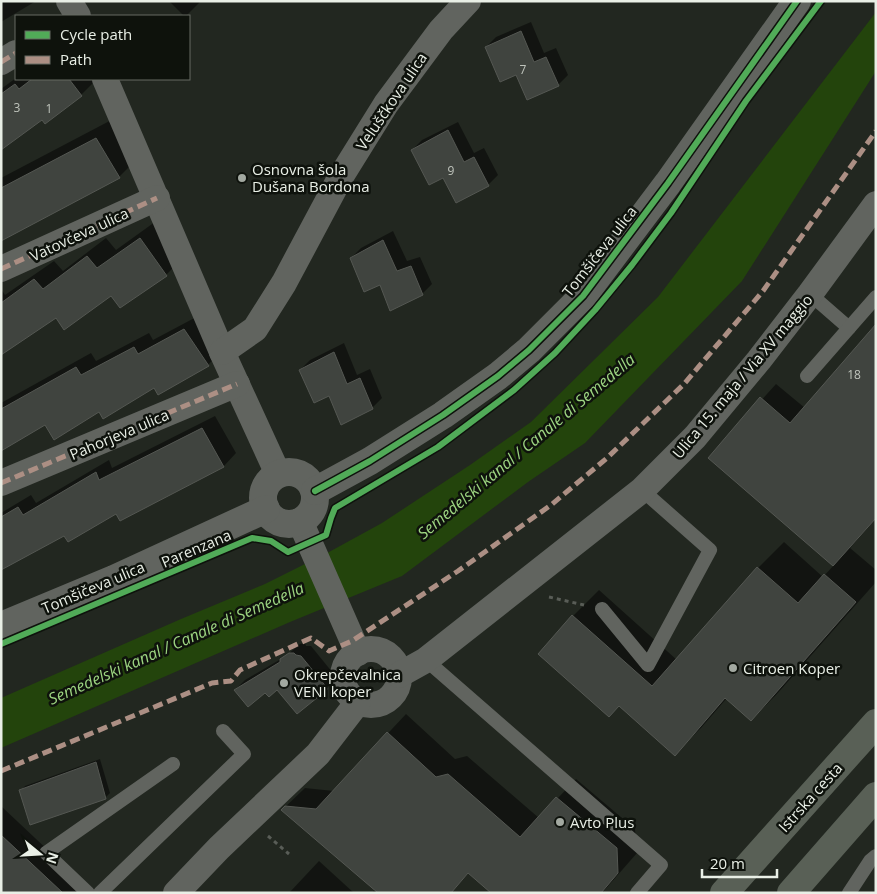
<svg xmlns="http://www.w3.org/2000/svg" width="877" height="894" viewBox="0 0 877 894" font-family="'Open Sans',sans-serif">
  <rect width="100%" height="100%" fill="#222720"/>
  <!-- water -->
  <polygon fill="#23440c" points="876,12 876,71 742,281 585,443 528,482 402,576 290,622 1,748 1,698 181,619 265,584 329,552 382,523 470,465 531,422 658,297"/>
  <!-- shadow -->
  <g fill="#0007">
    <polygon points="1,1 36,1 1,22"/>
    <polygon points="169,1 201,1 186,16 184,16"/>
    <polygon points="531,22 544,53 556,48 568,75 558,85 517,73 486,47 496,37"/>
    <polygon points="16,78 16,79 97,79 81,95 42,118 1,149 1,89"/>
    <polygon points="119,116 142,154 119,177 1,239 1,178"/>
    <polygon points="458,122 474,153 484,148 498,175 488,185 443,176 412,150 422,140"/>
    <polygon points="159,219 185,256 166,275 56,316 1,341 1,289 5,295 54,261 63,271 106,238 116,250"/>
    <polygon points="393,231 407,261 420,257 432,284 422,294 351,258 361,248"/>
    <polygon points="200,315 222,350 208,365 99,410 45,423 1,449 1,403 91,353 96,361 149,333 153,340"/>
    <polygon points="344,343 357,375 370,369 382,398 372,408 330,394 300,370 310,360"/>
    <polygon points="776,384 805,408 876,518 850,548 876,570 876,582 777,694 751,720 727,698 701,728 674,754 573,616 599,590 677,660 758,568 784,542 823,577 834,565 710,457"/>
    <polygon points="215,416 236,453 224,466 120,520 117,512 64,534 1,568 1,513 31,495 36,503 109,460 112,468"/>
    <polygon points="305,643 306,646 311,646 337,678 297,712 277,688 265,691 235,690 245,680 286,656 300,644"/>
    <polygon points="406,714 455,759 467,756 539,818 576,779 635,829 637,853 602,893 493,893 469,872 451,893 372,893 375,889 283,809 305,788 334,791"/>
    <polygon points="100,759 110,793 105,798 21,791 25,786"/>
    <polygon points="1,806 85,885 78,893 1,893"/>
    <polygon points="319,861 354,893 289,893"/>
  </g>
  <!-- building -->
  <g fill="#40443f" stroke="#545752">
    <polygon points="521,31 534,62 546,57 559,86 527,100 516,75 500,82 485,47"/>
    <polygon points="32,79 69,79 82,96 45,124 42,120 1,150 1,94 15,84 19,89"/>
    <polygon points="448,130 464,162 474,157 489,186 456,203 443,178 429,185 411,150"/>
    <polygon points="96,138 120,178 1,241 1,188"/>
    <polygon points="140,238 167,276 120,308 111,296 64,330 56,318 1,355 1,303 34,279 43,289 87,256 97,268"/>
    <polygon points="383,240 397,271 411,266 423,295 390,311 380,285 364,292 350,258"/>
    <polygon points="876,324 876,518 833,566 708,458 760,397 790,423"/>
    <polygon points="184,329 209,366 158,395 154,388 103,419 99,412 54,440 45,425 1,451 1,409 76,367 81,375 134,347 138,354"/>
    <polygon points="334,352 347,384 360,378 373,409 341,425 329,396 314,403 299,370"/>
    <polygon points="202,428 224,467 120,521 116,514 68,542 64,536 1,570 1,517 18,507 23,515 96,472 99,480"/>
    <polygon points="757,567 798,603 824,574 856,602 751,721 725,698 675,756 619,706 609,717 538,654 572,615 652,686"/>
    <polygon points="289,653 294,653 296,655 301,656 328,689 297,714 277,690 269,697 265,693 248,707 234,690 280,662 280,659"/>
    <polygon points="387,732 436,777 448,774 520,837 556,797 617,848 618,873 601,893 491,893 468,873 451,893 378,893 281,810 285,806 316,809"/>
    <polygon points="96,762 106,799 30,825 19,790"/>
    <polygon points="1,835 63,893 1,893"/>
  </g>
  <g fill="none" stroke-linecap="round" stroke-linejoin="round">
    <!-- path -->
    <g stroke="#595d57" stroke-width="3" stroke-dasharray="4 4" stroke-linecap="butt">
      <polyline points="549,597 584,605"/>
      <polyline points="268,836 289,854"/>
    </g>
    <!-- service -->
    <g stroke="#61645f" stroke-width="14">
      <polyline points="810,294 849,328"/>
      <polyline points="807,376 876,297"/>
      <polyline points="602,609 648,665 710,550 642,490"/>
      <polyline points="426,660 661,865 637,893"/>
      <polyline points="88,893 46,853 173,764"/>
      <polyline points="100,893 244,754 223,731"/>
      <polyline points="849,893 870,861 876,856"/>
    </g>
    <!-- minor -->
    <g stroke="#61645f" stroke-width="26">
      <polyline points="69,1 78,16"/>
      <polyline points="1,62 16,53"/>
      <polyline points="105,79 222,352 278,474"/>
      <polyline points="1,269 157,198"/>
      <polyline points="222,352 255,329 284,283 340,178 386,104 441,30 468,1"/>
      <polyline points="1,483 237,384"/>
      <polyline points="300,521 358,653"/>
      <circle cx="371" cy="677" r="28"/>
      <polyline points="399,675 426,660 642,490 695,437 759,360 810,294 876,204"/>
      <polyline points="176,893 219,848 318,754 358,702"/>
    </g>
    <!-- tertiary -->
    <g stroke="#61645f" stroke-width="28">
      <circle cx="289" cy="498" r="26"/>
      <polyline points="315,491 370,461 443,415 498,376 529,350 583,296 668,183 797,1"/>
      <polyline points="1,626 114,579 266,509"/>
    </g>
    <!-- trunk -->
    <g stroke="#596056" stroke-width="28">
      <polyline points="724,893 876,723"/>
      <polyline points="791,893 876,796"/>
    </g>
    <!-- quiet -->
    <g stroke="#ac8f84" stroke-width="5" stroke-dasharray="10 5" stroke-linecap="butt">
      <polyline points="1,62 16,53"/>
      <polyline points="1,269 157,198"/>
      <polyline points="1,483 237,384"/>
      <polyline points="1,771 212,683 231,681 240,670 311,638 329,651 352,641 458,571 551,505 607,458 684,384 763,291 876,131"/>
    </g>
    <!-- cycleway casing -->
    <g stroke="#0e120c" stroke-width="9">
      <g id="cycleway">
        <polyline points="315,491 370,461 443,415 498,376 529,350 583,296 668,183 797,1"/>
        <polyline points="1,644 252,538 271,541 288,552 326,535 331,518 335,508 438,447 514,390 555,353 595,310 632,265 671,213 746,101 821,1"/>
      </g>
    </g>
    <!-- cycleway -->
    <use href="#cycleway" stroke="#51ab58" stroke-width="6"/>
  </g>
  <!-- markers -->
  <g fill="#a3a9a1" stroke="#0e120c" stroke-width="2">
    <circle cx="242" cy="178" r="5"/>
    <circle cx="733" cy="668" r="5"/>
    <circle cx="284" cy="683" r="5"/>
    <circle cx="560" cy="822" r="5"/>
  </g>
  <g text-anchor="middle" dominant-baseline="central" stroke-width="5" stroke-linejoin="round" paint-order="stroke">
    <!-- number labels -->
    <g font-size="12" fill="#bfc4bc">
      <text x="523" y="69">7</text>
      <text x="17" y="107">3</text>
      <text x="49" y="108">1</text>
      <text x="451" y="170">9</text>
      <text x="854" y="374">18</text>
    </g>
    <!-- street labels -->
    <g font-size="15" fill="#e9efe6" stroke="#0e120c">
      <text transform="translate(391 101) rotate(-56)">Veluščkova ulica</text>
      <text transform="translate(79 234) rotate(-25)">Vatovčeva ulica</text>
      <text transform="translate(599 251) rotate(-52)">Tomšičeva ulica</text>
      <text transform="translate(742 376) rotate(-50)">Ulica 15. maja / Via XV maggio</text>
      <text transform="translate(119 434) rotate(-23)">Pahorjeva ulica</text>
      <text transform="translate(196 548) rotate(-23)">Parenzana</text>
      <text transform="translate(93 587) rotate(-23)">Tomšičeva ulica</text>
      <text transform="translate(810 797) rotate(-48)">Istrska cesta</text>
    </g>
    <!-- poi labels -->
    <g font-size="15" fill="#e9efe6" stroke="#0e120c" text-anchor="start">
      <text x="252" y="169">Osnovna šola<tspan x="252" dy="17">Dušana Bordona</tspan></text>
      <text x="743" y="668">Citroen Koper</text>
      <text x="294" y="674">Okrepčevalnica<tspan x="294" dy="17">VENI koper</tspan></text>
      <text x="570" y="822">Avto Plus</text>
    </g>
    <!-- water labels -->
    <g font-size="16" font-style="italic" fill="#9cd480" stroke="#0e120c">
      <text transform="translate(526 446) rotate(-40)">Semedelski kanal / Canale di Semedella</text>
      <text transform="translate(176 643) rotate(-24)">Semedelski kanal / Canale di Semedella</text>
    </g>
  </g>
  <!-- border -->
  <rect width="877" height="894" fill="none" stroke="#e9efe6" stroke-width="5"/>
  <!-- legend -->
  <rect x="15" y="15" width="175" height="65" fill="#0e120c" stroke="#666a63"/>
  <rect x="25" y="31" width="25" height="8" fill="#51ab58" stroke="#666a63"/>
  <text x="60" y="40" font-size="15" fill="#e9efe6">Cycle path</text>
  <rect x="25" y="56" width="25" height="8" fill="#ac8f84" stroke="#666a63"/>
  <text x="60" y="65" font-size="15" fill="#e9efe6">Path</text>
  <!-- north arrow -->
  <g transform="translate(40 854) rotate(108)" stroke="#0e120c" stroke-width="4" paint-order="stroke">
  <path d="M0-4L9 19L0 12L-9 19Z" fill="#e9efe6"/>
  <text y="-8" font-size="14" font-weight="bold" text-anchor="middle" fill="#e9efe6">N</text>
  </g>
  <!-- scale -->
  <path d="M702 869v8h75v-8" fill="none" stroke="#e9efe6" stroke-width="2.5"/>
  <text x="710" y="869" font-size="15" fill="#e9efe6" stroke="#0e120c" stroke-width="4" paint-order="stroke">20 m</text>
</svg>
